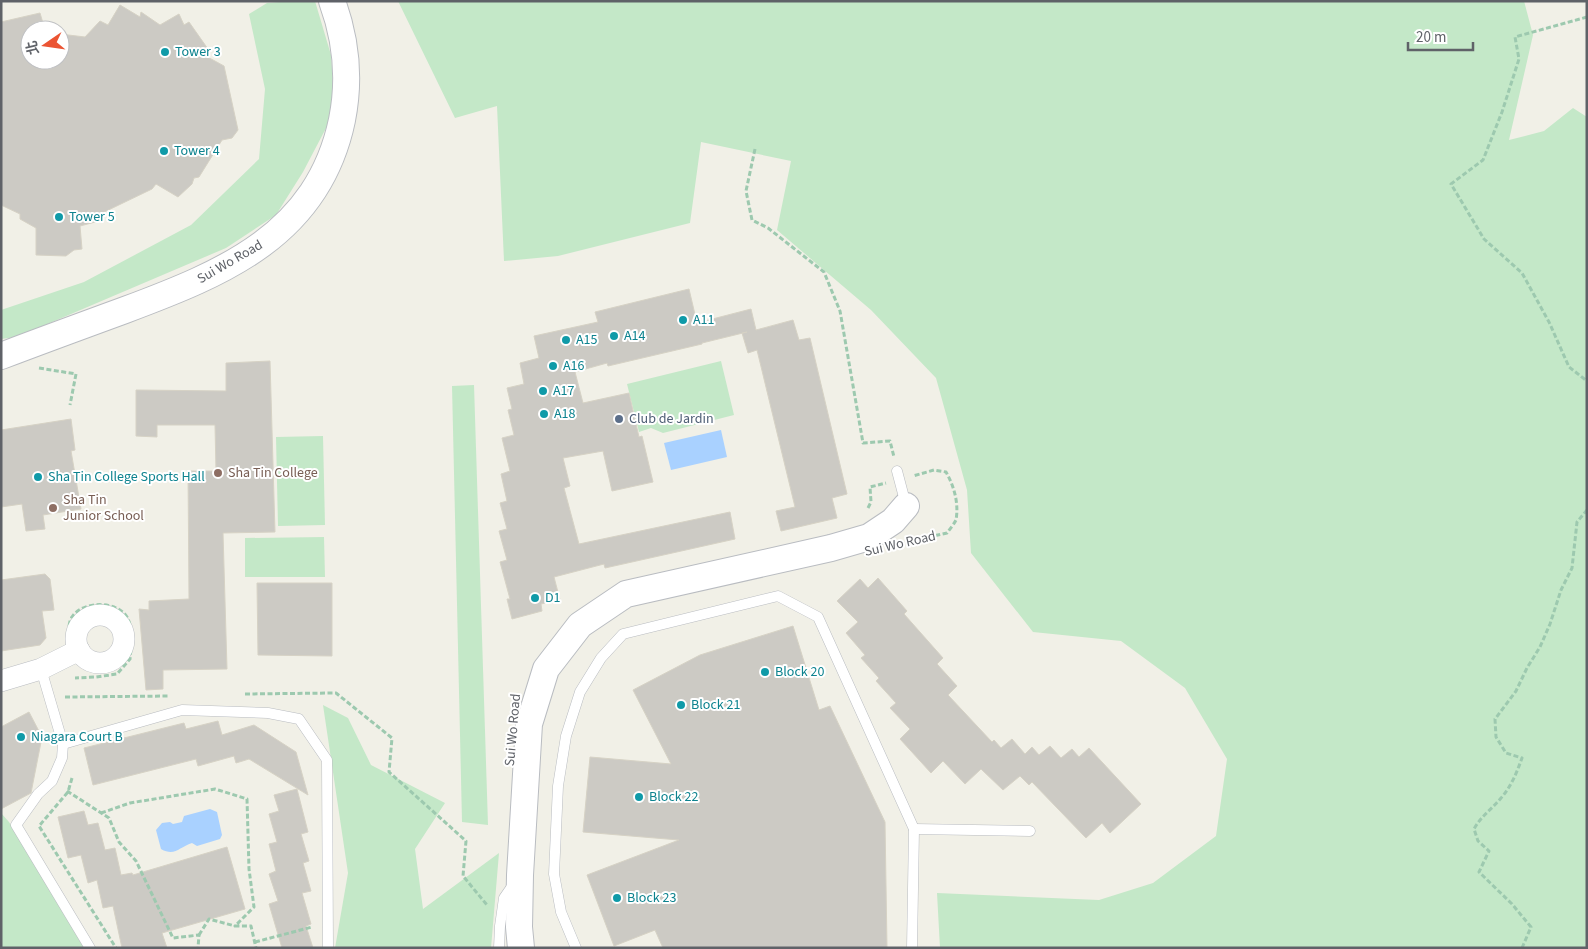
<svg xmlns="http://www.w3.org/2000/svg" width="1588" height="949" viewBox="0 0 1588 949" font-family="'Source Sans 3','Noto Sans TC',sans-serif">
  <rect width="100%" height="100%" fill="#f1f0e7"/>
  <!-- green -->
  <g fill="#c4e8c8">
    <polygon points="293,1 315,1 331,55 335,111 303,172 276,215 226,248 17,337 1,339 1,310 84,282 191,225 259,159 265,89 249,14 267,3"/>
    <polygon points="398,1 1524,1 1533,35 1509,140 1544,131 1573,108 1587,117 1587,948 940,948 937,893 1099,900 1153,883 1216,836 1227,759 1185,688 1121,641 1033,632 971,553 967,490 936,378 871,310 777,230 791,161 701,142 690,223 558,256 504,261 497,106 455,118"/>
    <polygon points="721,361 734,415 663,433 651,428 639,432 627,384"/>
    <polygon points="474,385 488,825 462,822 452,386"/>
    <polygon points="323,436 325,525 278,526 276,437"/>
    <polygon points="324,537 325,577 245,577 245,538"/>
    <polygon points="323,705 348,718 371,765 445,803 415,849 423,909 499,853 491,948 335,948 348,873"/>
    <polygon points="1,813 9,822 84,948 1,948"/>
  </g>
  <!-- water -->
  <g fill="#a9d1ff">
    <polygon points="721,430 727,457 671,470 664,443"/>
    <path d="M210 809 217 812 222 835 220 839 197 846 192 843C179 847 175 857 161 849L156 830 162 823 170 822 173 824 182 822 184 816Z"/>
  </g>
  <!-- building -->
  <g fill="#cccac4" stroke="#d6d2c5">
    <polygon points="120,5 140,17 141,12 160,25 179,14 184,25 189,22 208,49 204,55 224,66 238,130 232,138 222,140 199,177 194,178 192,184 178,197 156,184 152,189 98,215 99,221 80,226 82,249 74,250 66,256 36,255 36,228 20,219 20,214 1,205 1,22 40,13 45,30 30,30 30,60 60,60 60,34 85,37 100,21 108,25"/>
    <polygon points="689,289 697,323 751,309 756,330 793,320 799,340 810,338 847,494 832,498 837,518 781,531 776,511 795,507 757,350 748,353 742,333 747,332 702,343 702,344 608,366 607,363 575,372 583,403 629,393 639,437 642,436 653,482 612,491 603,451 563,458 570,486 564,488 579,544 730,512 735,539 605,568 604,564 554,577 560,600 541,604 542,611 512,619 507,599 510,599 500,562 507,560 499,531 507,529 500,503 507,501 501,474 510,471 502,438 514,435 508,410 512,409 507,388 524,384 520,363 539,358 534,336 598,322 595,312"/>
    <polygon points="270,361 275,532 223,533 227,669 163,670 163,689 146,690 139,609 149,610 149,601 189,599 188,471 216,471 215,425 157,425 157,437 136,436 136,390 226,391 226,363"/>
    <polygon points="71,419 75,450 71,451 81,509 43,515 45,529 26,531 22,504 1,507 1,430"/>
    <polygon points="45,574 50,579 54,610 42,611 46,638 40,645 1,651 1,580"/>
    <polygon points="878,578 907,611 904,614 943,658 937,664 957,686 948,695 992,742 994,740 1001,748 1012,739 1025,754 1032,747 1039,755 1050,746 1061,758 1072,749 1079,757 1089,748 1141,804 1110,833 1102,823 1086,838 1032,782 1029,785 1020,776 1003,790 981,769 965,784 943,761 931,773 900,739 910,729 890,708 896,703 876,681 879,678 861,658 865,655 846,633 858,622 837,601 860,579 868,588"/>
    <polygon points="257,583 332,583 332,656 258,655"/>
    <polygon points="793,626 819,710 830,706 885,822 887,948 663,948 655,930 614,946 587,875 679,840 583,832 590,757 671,764 633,690 700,655"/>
    <polygon points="29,712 42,737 31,793 1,809 1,727"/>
    <polygon points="218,721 222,735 254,725 296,752 308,795 249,759 236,763 234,756 198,766 196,759 93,785 84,748 184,723 186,729"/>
    <polygon points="297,789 308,832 301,834 309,861 303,863 311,891 302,893 311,924 306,926 313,948 282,948 269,904 278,901 269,874 276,871 269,844 277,842 269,814 279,811 274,795"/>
    <polygon points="84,811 88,825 98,823 105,850 115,848 121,875 132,873 133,875 227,847 245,909 162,933 167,948 122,948 113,906 103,908 97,880 88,883 81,855 68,858 58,817"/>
  </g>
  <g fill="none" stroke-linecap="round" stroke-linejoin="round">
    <!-- service casing -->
    <g stroke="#b9bcc1" stroke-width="11">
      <g id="service">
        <polyline points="897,471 906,505"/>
        <polyline points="41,669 63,744 62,758 52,781 38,794 16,825 90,948"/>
        <polyline points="63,744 182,710 268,713 299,719 327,760 328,948"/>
        <polyline points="914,829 1030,831"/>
        <polyline points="499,948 500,926 504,898 513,885"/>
        <polyline points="576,948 561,912 554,874 558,786 566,736 580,692 601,658 623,634 778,596 818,617 914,829 912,948"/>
      </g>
    </g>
    <!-- minor casing -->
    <g stroke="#b9bcc1" stroke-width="22">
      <g id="minor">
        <circle cx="100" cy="639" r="24"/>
        <polyline points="1,681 41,669 79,650"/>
      </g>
    </g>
    <!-- tertiary casing -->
    <g stroke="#b9bcc1" stroke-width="28">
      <g id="tertiary">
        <path d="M1 356C43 340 84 325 125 310 224 273 318 235 342 120 350 80 346 39 332 1"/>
        <polyline points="521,948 519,927 520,875 529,724 546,669 580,625 626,594 831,548 869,537 893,521 906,506"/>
      </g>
    </g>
    <!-- path -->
    <g stroke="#9dc9af" stroke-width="3" stroke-dasharray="5 2.5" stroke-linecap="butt">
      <polyline points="1587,17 1515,37 1519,59 1502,112 1483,160 1451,184 1484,239 1522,273 1549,322 1569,367 1587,381"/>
      <polyline points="755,149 746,191 752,220 768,228 824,272 840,311 863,443 890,441 894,457"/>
      <polyline points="39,368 76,374 70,405"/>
      <polyline points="868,508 871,502 870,487 886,483"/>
      <path d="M906 542 947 533C950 529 954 524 956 520 959 503 954 486 946 472L934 470 913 476"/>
      <path d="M68 633C69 628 69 621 72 617 82 601 116 600 127 617 133 627 131 648 130 659L117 674 96 677 75 678"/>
      <polyline points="245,694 336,693 392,738 389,772 466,841 463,876 487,905"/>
      <polyline points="65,697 169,696"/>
      <polyline points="72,778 68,792 39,826 116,948"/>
      <polyline points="67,791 109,818 119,842 136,861 173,938 199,935 198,948"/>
      <polyline points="101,813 130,803 215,789 247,799 249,869 254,907 235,926 251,926 256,948"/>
      <polyline points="199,935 209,919 235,926"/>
      <polyline points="255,942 312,927"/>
      <path d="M1522 948 1531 927 1512 904 1479 872 1489 851 1478 841 1474 829C1481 816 1492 809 1501 798 1511 787 1517 772 1522 758L1506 753 1496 737 1495 719 1516 691 1527 668 1540 647 1550 624 1561 590 1572 568 1577 522 1587 510"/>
    </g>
    <!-- service -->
    <use href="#service" stroke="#fff" stroke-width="10"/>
    <!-- minor -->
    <use href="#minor" stroke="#fff" stroke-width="21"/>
    <!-- tertiary -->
    <use href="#tertiary" stroke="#fff" stroke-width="26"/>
  </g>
  <!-- markers -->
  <g fill="#0f9aa8" stroke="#fff" stroke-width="2">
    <circle cx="165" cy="52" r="5"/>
    <circle cx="164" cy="151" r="5"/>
    <circle cx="59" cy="217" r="5"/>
    <circle cx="683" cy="320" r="5"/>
    <circle cx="614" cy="336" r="5"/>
    <circle cx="566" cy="340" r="5"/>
    <circle cx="553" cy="366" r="5"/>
    <circle cx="543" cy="391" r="5"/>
    <circle cx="544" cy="414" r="5"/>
    <circle cx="38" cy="477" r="5"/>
    <circle cx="535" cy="598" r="5"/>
    <circle cx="765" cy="672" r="5"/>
    <circle cx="681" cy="705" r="5"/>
    <circle cx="21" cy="737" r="5"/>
    <circle cx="639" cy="797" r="5"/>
    <circle cx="617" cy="898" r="5"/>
  </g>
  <circle fill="#5c6f8a" stroke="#fff" stroke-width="2" cx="619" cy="419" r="5"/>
  <g fill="#8d6e63" stroke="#fff" stroke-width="2">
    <circle cx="218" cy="473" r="5"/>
    <circle cx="53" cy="508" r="5"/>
  </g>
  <g text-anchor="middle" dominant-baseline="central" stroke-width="4" stroke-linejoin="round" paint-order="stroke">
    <!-- culture labels -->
    <g font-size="14" fill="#0d838f" stroke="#fff" text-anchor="start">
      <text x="175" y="52">Tower 3</text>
      <text x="174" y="151">Tower 4</text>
      <text x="69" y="217">Tower 5</text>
      <text x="693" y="320">A11</text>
      <text x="624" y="336">A14</text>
      <text x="576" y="340">A15</text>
      <text x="563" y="366">A16</text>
      <text x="553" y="391">A17</text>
      <text x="554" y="414">A18</text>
      <text x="48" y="477">Sha Tin College Sports Hall</text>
      <text x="545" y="598">D1</text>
      <text x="775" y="672">Block 20</text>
      <text x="691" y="705">Block 21</text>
      <text x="31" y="737">Niagara Court B</text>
      <text x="649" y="797">Block 22</text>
      <text x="627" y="898">Block 23</text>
    </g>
    <!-- street labels -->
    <g font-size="14" fill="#5f6268" stroke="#fff">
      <text transform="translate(230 262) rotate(-30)">Sui Wo Road</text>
      <text transform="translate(900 544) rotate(-13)">Sui Wo Road</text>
      <text transform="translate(513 730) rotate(-85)">Sui Wo Road</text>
    </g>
    <!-- service labels -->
    <g font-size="14" fill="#4e5e75" stroke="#fff" text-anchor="start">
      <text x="629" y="419">Club de Jardin</text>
    </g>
    <!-- education labels -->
    <g font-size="14" fill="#785e54" stroke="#fff" text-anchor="start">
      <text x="228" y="473">Sha Tin College</text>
      <text x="63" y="500">Sha Tin<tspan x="63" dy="16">Junior School</tspan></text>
    </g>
  </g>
  <!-- border -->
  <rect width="1588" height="949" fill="none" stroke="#5f6268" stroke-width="5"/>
  <!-- north arrow -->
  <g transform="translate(45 45) rotate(257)"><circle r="24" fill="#ffffff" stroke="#bfc0c3"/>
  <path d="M0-4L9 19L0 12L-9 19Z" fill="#eb5433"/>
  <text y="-8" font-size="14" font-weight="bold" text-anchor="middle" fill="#5f6268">北</text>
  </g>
  <!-- scale -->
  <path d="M1408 42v8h65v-8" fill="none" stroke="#5f6268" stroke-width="2.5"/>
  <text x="1416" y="42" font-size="15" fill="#5f6268" stroke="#ffffff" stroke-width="4" paint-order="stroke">20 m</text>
</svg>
